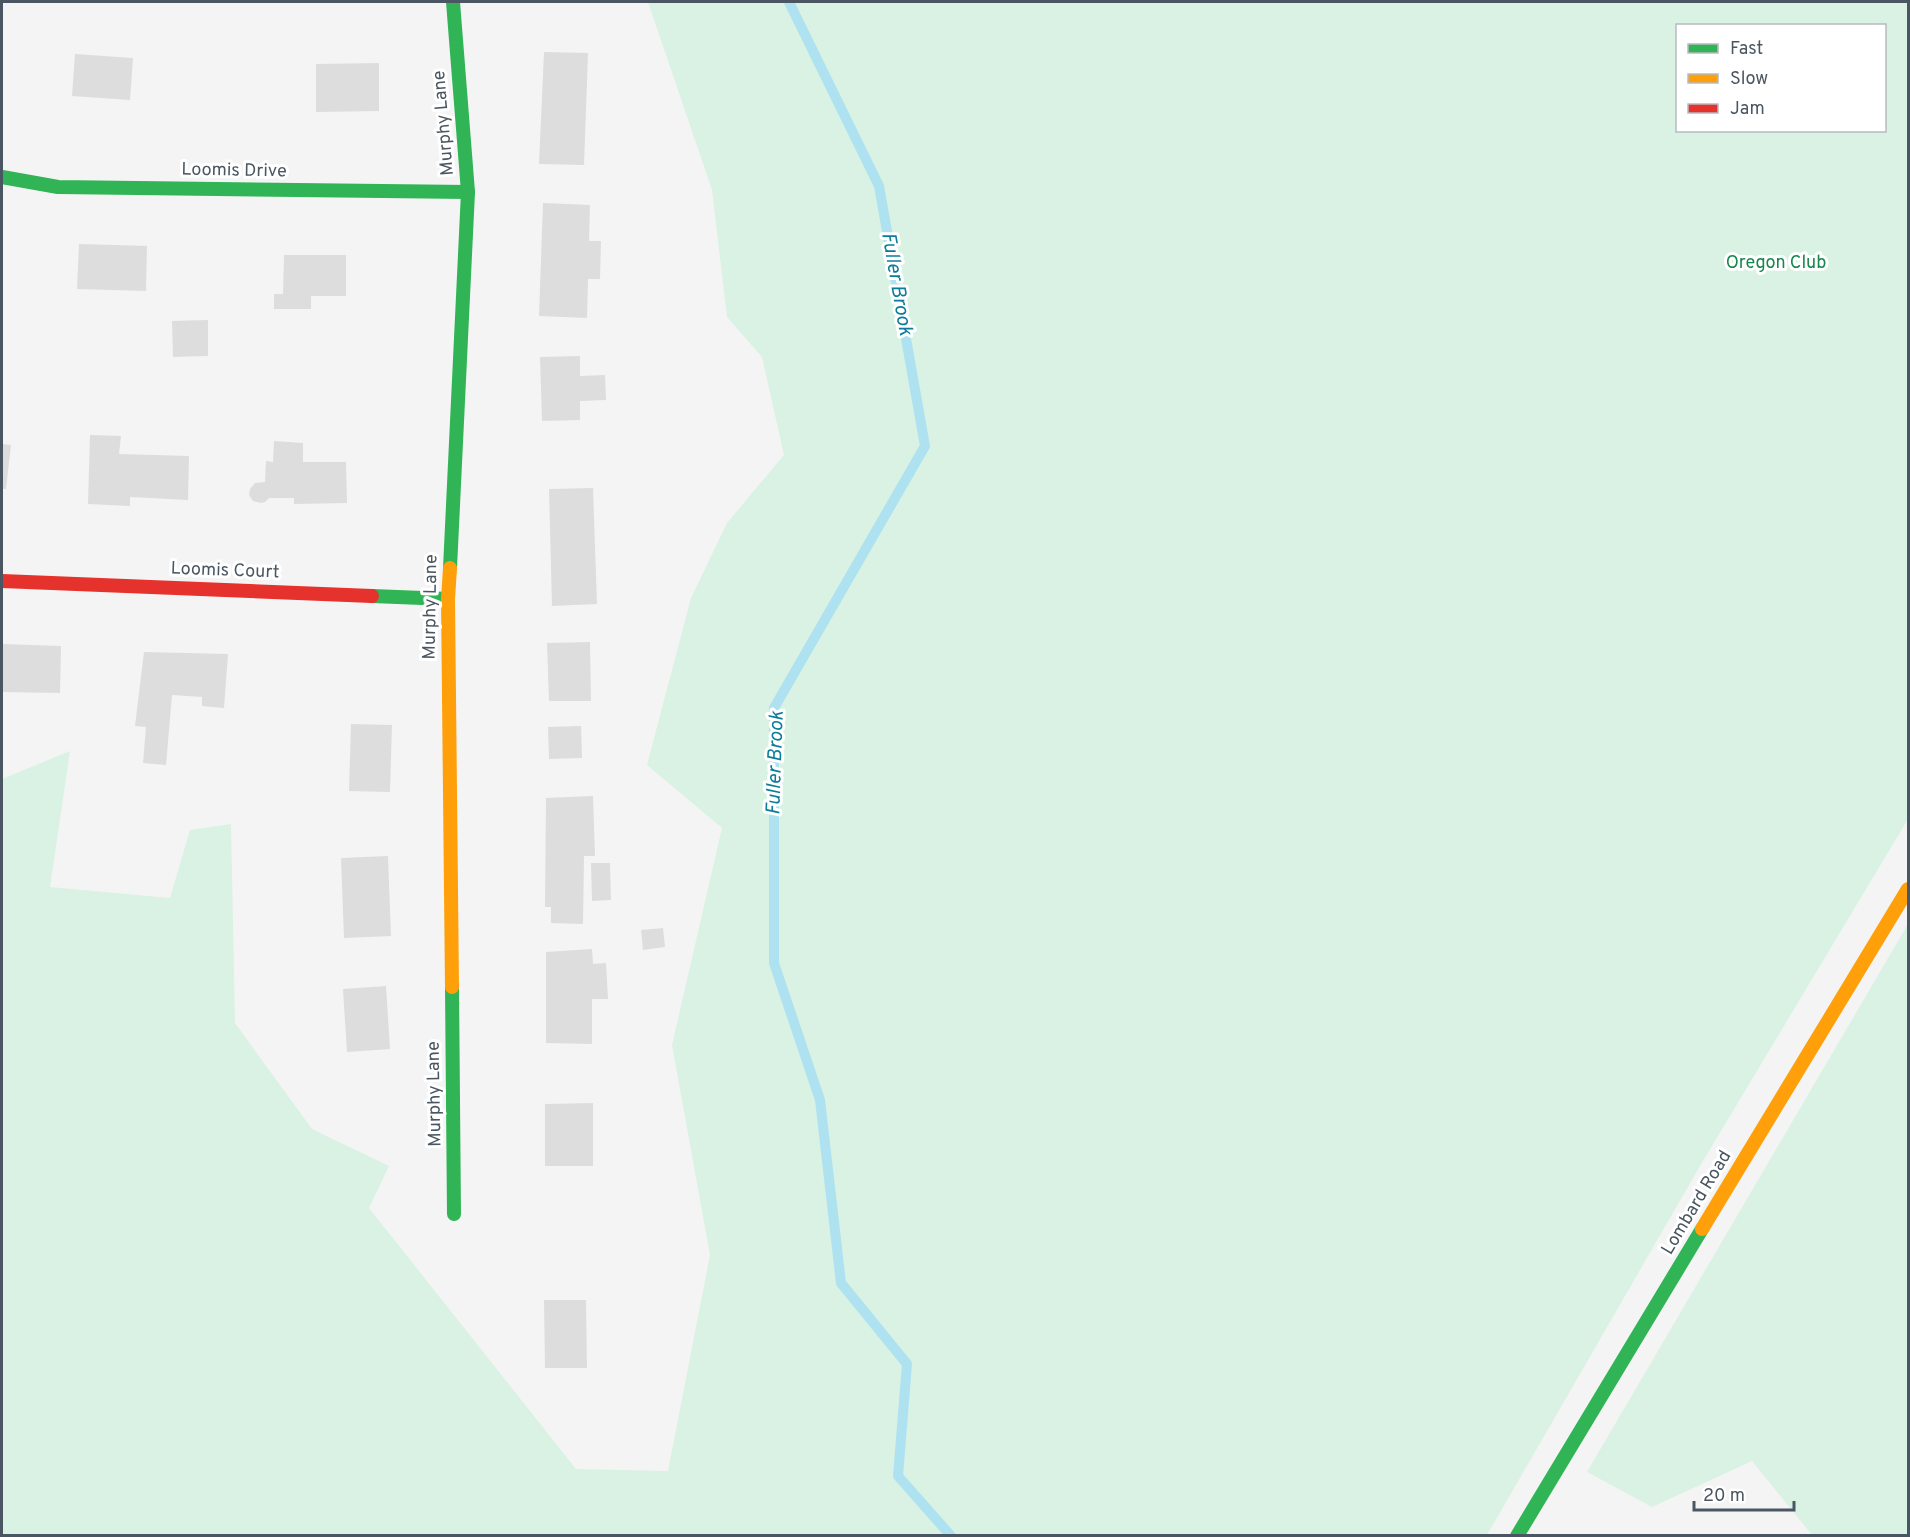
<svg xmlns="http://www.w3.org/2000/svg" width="1910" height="1537" viewBox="0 0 1910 1537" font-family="Overpass,sans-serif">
  <rect width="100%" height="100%" fill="#f4f4f4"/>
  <!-- green -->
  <g fill="#d9f2e3" fill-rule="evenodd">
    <path d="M648 2H1908V819L1700 1166 1487 1535H2V779L70 751 50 887 170 898 190 830 231 824 235 1023 312 1129 389 1166 369 1208 576 1469 668 1471 710 1255 672 1045 722 828 647 765 691 598 727 523 784 455 762 357 727 317 712 190ZM1678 26H1884V130H1678Z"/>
    <polygon points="1908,924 1908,1535 1812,1535 1752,1461 1652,1507 1587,1472"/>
  </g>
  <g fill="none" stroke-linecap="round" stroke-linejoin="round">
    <!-- stream -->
    <polyline stroke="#aee2f0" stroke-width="10" points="789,2 879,186 925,446 774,708 774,963 820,1100 841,1283 907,1364 898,1476 951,1536"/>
  </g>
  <!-- building -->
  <g fill="#ddddde">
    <polygon points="544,52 588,53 584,165 539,164"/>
    <polygon points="75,54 133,58 130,100 72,96"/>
    <polygon points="379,63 379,111 316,112 316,64"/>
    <polygon points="543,203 590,205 589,241 601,241 600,279 588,279 587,318 539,316"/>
    <polygon points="79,244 147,246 146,291 77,289"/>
    <polygon points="284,255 346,255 346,296 311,296 311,309 274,309 274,294 283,294"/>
    <polygon points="208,320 208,356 173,357 172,321"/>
    <polygon points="580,356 580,376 605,375 606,400 580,401 580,420 542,421 540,357"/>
    <polygon points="90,435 121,436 119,454 189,456 188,500 130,497 130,506 88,504"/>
    <polygon points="274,441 303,443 303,462 346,462 347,503 294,504 294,498 269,498 265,502 261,503 253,501 249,495 250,489 255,483 265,482 266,461 273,462"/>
    <polygon points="2,444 11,445 6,489 2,489"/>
    <polygon points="593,488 597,604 552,606 549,489"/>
    <polygon points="590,642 591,701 549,701 547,643"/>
    <polygon points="2,644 61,646 60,693 2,692"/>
    <polygon points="144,652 228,654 224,708 202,706 202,697 172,695 166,765 143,763 146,727 135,726"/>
    <polygon points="351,724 392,725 390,792 349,791"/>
    <polygon points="581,726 582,758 549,759 548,727"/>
    <polygon points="593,796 595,856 584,856 583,924 551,923 551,907 545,907 546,798"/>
    <polygon points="388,856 391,936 344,938 341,858"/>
    <polygon points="591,863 610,863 611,900 592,901"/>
    <polygon points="663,928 665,947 643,950 641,930"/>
    <polygon points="592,949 593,964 606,963 608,999 592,999 592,1044 546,1043 546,952"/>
    <polygon points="386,986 390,1049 347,1052 343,989"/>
    <polygon points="593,1103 593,1166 545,1166 545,1104"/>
    <polygon points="544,1300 586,1300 587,1368 545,1368"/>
  </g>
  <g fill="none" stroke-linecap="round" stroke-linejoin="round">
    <!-- fast -->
    <g stroke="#30b455" stroke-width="14">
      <polyline points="2,177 58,187 468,192"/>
      <polyline points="450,568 468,192 453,2"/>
      <polyline points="372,596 448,599"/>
      <polyline points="452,987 454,1214"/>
      <polyline points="1517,1536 1702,1229"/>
    </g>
    <!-- slow -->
    <g stroke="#ff9f0a" stroke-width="14">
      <polyline points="450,568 448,599 452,987"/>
      <polyline points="1702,1229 1908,889"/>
    </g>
    <!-- jam -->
    <polyline stroke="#e5322d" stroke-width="14" points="2,581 372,596"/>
  </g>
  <g text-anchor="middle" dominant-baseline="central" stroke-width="6" stroke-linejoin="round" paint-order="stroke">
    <!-- street labels -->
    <g font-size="18" fill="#4a5661" stroke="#fff">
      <text transform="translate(444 123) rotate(-95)">Murphy Lane</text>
      <text transform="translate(234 171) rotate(1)">Loomis Drive</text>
      <text transform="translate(225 571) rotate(2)">Loomis Court</text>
      <text transform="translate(431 607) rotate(-89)">Murphy Lane</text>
      <text transform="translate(435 1094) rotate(-91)">Murphy Lane</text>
      <text transform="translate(1697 1203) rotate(-59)">Lombard Road</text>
    </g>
    <!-- park labels -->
    <g font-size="18" fill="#17864f" stroke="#fff">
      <text x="1776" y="263">Oregon Club</text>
    </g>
    <!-- water labels -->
    <g font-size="20" font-style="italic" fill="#0c7c9b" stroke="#fff">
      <text transform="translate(896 284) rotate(80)">Fuller Brook</text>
      <text transform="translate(776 763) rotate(-88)">Fuller Brook</text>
    </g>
  </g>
  <!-- border -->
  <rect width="1910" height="1537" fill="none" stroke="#4a5661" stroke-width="6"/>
  <!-- legend -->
  <rect x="1676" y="24" width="210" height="108" fill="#ffffff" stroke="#b7bbc0" stroke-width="1.5"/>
  <rect x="1688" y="44" width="30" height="9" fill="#30b455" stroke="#b7bbc0" stroke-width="1.5"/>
  <text x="1730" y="54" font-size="18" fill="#4a5661">Fast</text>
  <rect x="1688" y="74" width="30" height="9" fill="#ff9f0a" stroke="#b7bbc0" stroke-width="1.5"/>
  <text x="1730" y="84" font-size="18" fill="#4a5661">Slow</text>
  <rect x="1688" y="104" width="30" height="9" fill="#e5322d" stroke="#b7bbc0" stroke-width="1.5"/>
  <text x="1730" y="114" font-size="18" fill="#4a5661">Jam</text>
  <!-- scale -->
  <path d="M1694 1501v9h100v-9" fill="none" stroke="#4a5661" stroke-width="3"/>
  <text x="1703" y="1501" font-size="18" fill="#4a5661" stroke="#ffffff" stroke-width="4.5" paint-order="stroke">20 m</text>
</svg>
